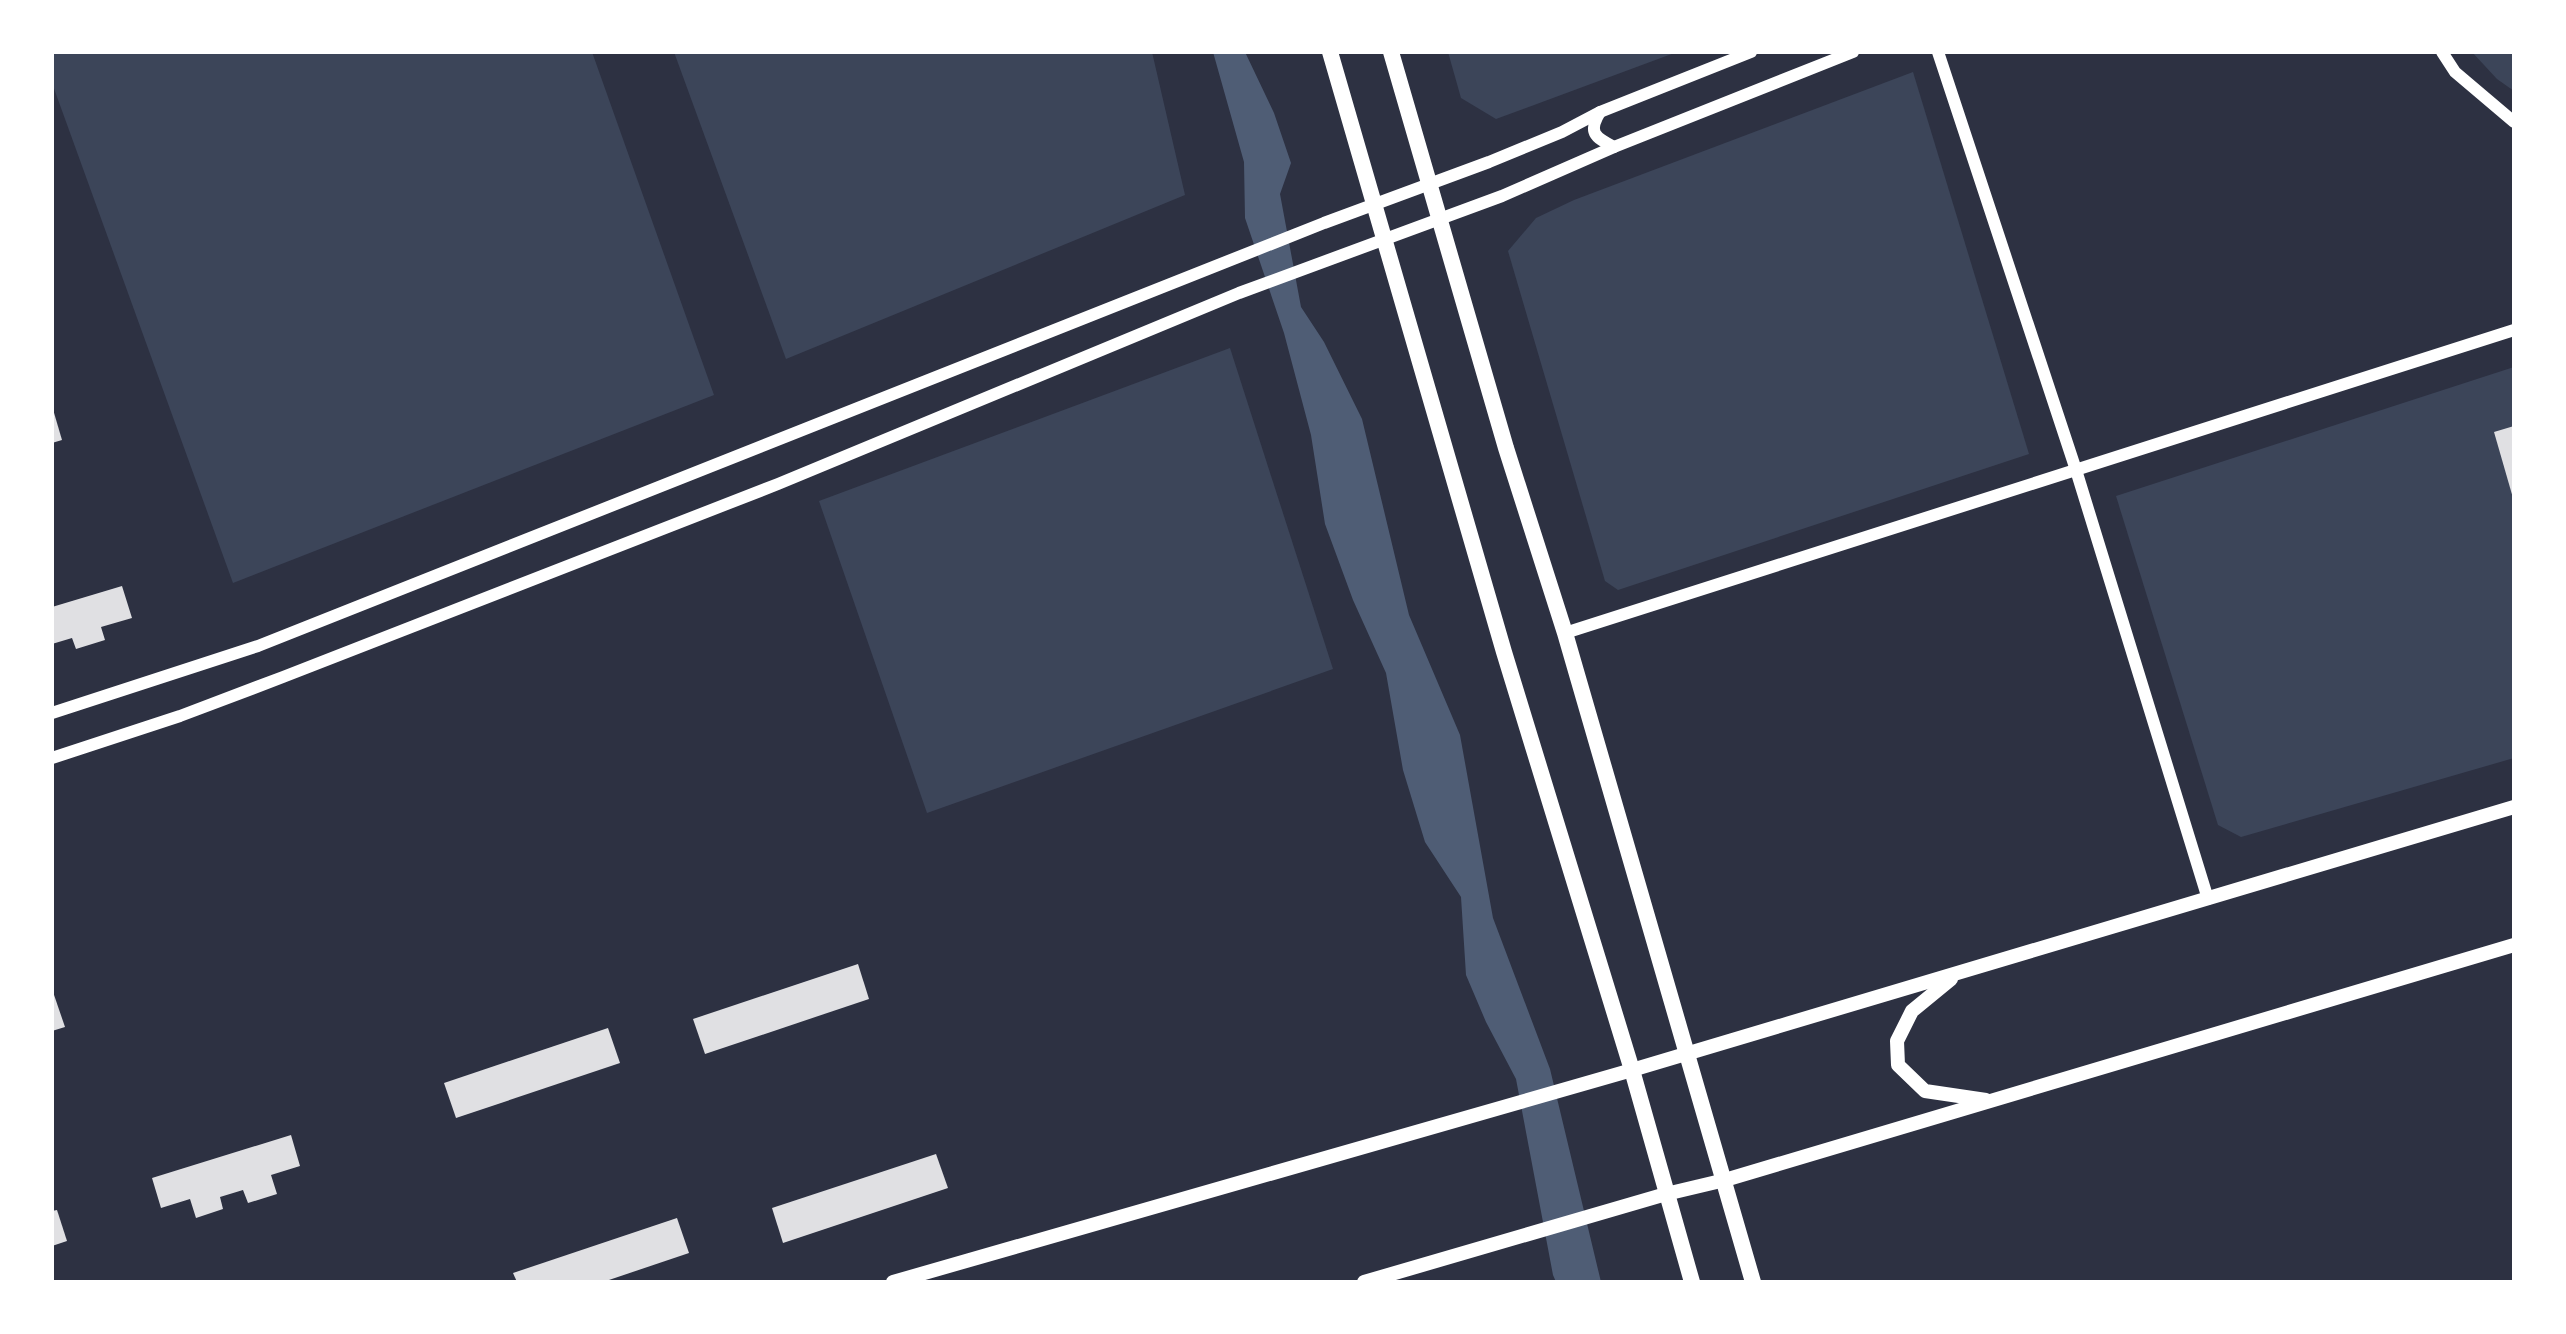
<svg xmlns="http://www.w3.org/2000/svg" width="2566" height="1334" viewBox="0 0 2566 1334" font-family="Lato,sans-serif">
  <rect width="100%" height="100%" fill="#2d3142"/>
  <!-- green -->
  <g fill="#3c4559">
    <polygon points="52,52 592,52 714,395 233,583 52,83"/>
    <polygon points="674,52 1152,52 1185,195 786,359"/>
    <polygon points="1448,52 1677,52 1496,119 1461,98"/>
    <polygon points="2472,52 2514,52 2514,91 2497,79"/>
    <polygon points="1913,72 2029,454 1618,590 1605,581 1508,251 1536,218 1574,200"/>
    <polygon points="1230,348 1333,669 927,813 819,501"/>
    <polygon points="2514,367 2514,758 2241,837 2218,825 2116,496"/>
  </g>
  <!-- water -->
  <polygon fill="#4f5d75" points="1213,52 1245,52 1274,113 1291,163 1280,194 1301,307 1324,342 1362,419 1409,615 1460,735 1493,918 1550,1069 1601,1282 1556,1282 1553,1275 1516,1079 1486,1022 1466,975 1461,897 1425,842 1403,770 1386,673 1353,600 1325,524 1311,435 1284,333 1245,218 1244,162"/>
  <!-- building -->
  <g fill="#e0e0e3">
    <polygon points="52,406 62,440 52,443"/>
    <polygon points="2514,426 2514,498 2513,498 2494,432"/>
    <polygon points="122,586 132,618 101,627 105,640 76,649 72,638 52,644 52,607"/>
    <polygon points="858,964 869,999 705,1054 693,1019"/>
    <polygon points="52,989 65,1027 52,1031"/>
    <polygon points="608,1028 620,1063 456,1118 444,1083"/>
    <polygon points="291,1135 300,1166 271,1175 277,1194 248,1203 243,1190 220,1197 223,1209 196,1218 190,1199 161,1208 152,1178"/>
    <polygon points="936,1154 948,1188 783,1243 772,1208"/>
    <polygon points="57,1210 67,1241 52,1246 52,1211"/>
    <polygon points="677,1218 689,1253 603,1282 517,1282 513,1273"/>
  </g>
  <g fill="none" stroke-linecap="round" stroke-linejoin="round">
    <!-- tertiary -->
    <g stroke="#fff" stroke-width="12">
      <polyline points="1938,52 2076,470 2208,899"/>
      <polyline points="2442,52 2455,72 2514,122"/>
      <path d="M1600 112C1588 132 1594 137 1614 147"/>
      <polyline points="1565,633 2514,330"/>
      <polyline points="52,713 258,646 1324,223 1489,162 1562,132 1600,112 1751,52"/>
      <polyline points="52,758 180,716 283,677 778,484 1239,293 1502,196 1614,147 1853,52"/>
    </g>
    <!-- secondary -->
    <g stroke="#fff" stroke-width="14">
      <polyline points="1951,979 1912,1011 1897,1041 1898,1065 1925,1091 1986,1100"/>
      <polyline points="893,1282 1632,1070 2514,807"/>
      <polyline points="1364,1282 1666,1194 1725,1180 2514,945"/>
    </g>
    <!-- primary -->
    <g stroke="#fff" stroke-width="16">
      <polyline points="1330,52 1504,652 1632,1070 1692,1282"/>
      <polyline points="1391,52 1506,448 1565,633 1753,1282"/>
    </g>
  </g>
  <!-- border -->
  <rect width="2566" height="1334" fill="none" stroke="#ffffff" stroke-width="108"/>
</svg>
